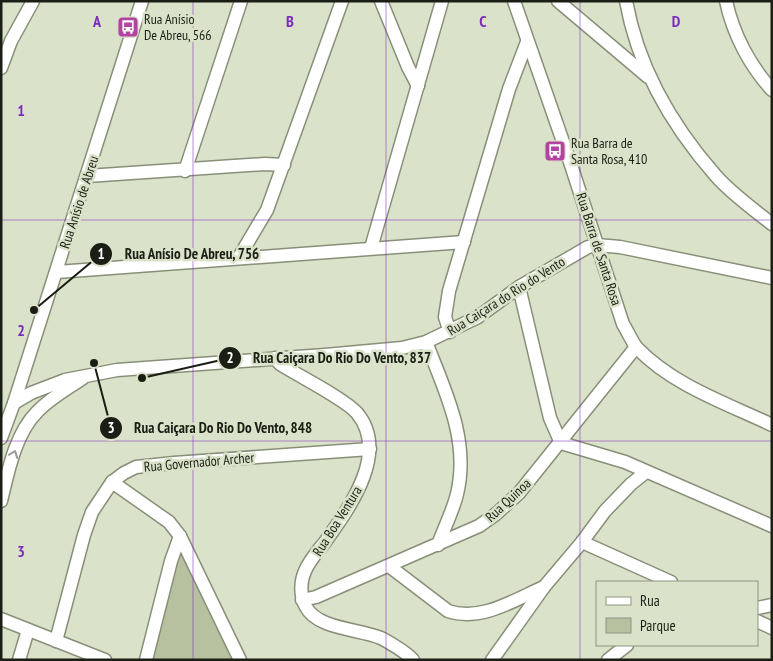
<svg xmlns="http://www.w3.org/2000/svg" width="773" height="661" viewBox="0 0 773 661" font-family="'PT Sans Narrow',sans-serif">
  <rect width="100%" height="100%" fill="#dbe2ca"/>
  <!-- green -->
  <polygon fill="#b7c19f" points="180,536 235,660 146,660"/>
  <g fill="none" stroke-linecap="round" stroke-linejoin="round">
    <!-- minor casing -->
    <g stroke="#888f78" stroke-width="15">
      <g id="minor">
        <polyline points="381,1 408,67 418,86"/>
        <path d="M514 1 569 159 623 324C628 332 632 342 637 348 674 386 726 403 772 425"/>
        <polyline points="558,1 648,77"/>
        <path d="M626 1C638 68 672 126 716 176 732 194 753 209 772 224"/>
        <path d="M726 1C733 34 750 66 772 90"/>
        <polyline points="1,68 11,41 33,1"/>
        <polyline points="185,171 241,1"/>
        <polyline points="87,176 265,164 284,165"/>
        <polyline points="371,248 442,1"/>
        <polyline points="239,257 267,210 342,1"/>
        <polyline points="57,272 464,242"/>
        <polyline points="519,287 550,418 561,443 625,462 772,526"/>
        <polyline points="450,332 445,317 449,291 509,89 527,42"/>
        <path d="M426 342C445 391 470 440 457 494 453 511 444 528 438 545"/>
        <path d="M275 358 280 364C297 375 345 399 357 413 390 453 349 508 325 542 318 551 309 561 305 571 300 582 300 597 306 607 317 629 360 629 381 638 392 644 405 651 413 660"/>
        <polyline points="14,403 142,1"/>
        <polyline points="1,438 14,403 31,393 65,380 117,370 325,355 402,348 426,342 478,317 519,287 588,247 597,245 620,247 772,278"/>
        <polyline points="112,482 169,522 180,536 240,660"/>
        <path d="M1 501C8 472 15 434 37 412 50 398 67 389 83 378"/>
        <polyline points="582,542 671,582"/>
        <path d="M389 566 448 611C481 622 514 600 544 587"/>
        <polyline points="302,600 316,597 479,526 496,514 519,493 636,347"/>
        <polyline points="757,608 772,605"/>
        <polyline points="1,619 105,660"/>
        <polyline points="757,621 772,628"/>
        <polyline points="56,641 84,535 92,512 112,482 124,473 136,467 174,463 370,449"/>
        <polyline points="19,660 28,630"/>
        <polyline points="146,660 171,561 180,536"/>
        <polyline points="492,660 544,587 582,542 605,511 631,484 646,472"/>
        <polyline points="608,660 627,645"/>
      </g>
    </g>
    <!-- minor -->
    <use href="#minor" stroke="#fff" stroke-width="12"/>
  </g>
  <!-- one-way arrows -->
  <defs><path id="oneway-chevron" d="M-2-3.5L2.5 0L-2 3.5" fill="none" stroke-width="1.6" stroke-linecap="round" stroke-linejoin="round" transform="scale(1.25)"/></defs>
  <use stroke="#989a96" href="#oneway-chevron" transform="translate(14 454) rotate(-69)"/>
  <!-- grid -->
  <path fill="none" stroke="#7b2cbf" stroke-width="1" stroke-opacity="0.55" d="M193 1V660M386 1V660M580 1V660M1 220H772M1 441H772"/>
  <!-- icons -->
  <defs>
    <g id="bus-square" transform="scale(1.125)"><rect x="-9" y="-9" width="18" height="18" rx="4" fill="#b243a1" stroke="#dbe2ca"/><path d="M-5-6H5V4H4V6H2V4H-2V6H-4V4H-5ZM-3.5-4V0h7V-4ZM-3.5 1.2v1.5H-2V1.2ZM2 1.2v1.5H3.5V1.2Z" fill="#fff"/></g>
  </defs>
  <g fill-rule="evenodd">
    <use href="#bus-square" x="128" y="27"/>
    <use href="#bus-square" x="555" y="151"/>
  </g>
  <g text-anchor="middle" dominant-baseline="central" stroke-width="5" stroke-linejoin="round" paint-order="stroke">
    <!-- poi labels -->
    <g font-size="14" fill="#1b1e15" stroke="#dbe2ca" text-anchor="start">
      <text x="144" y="19">Rua Anísio<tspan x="144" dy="16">De Abreu, 566</tspan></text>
      <text x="571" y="143">Rua Barra de<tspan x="571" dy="16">Santa Rosa, 410</tspan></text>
    </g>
    <!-- street labels -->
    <g font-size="14" fill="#1b1e15" stroke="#dbe2ca">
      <text transform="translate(79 202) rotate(-72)">Rua Anísio de Abreu</text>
      <text transform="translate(599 249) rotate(72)">Rua Barra de Santa Rosa</text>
      <text transform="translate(506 296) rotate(-32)">Rua Caiçara do Rio do Vento</text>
      <text transform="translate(199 462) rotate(-5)">Rua Governador Archer</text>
      <text transform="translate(508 500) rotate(-43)">Rua Quinoa</text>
      <text transform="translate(337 521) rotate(-58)">Rua Boa Ventura</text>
    </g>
  </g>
  <g font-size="16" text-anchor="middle" font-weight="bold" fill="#7b2cbf" stroke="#dbe2ca" stroke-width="5" stroke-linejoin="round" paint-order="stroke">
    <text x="97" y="27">A</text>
    <text x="290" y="27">B</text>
    <text x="483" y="27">C</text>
    <text x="676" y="27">D</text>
    <text x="21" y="116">1</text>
    <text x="21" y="336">2</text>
    <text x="21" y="557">3</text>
  </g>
  <!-- callouts -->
  <path fill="none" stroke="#1b1e15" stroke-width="2" d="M34 310L101 254M142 378L230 358M94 363L111 428"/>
  <g fill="#1b1e15" stroke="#dbe2ca" stroke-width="2">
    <circle cx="34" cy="310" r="5"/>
    <circle cx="142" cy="378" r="5"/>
    <circle cx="94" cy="363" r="5"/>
    <circle cx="101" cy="254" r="12"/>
    <circle cx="230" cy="358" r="12"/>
    <circle cx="111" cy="428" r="12"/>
  </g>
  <g font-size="15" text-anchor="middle" font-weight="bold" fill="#fff">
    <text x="101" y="259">1</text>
    <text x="230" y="363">2</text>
    <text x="111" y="433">3</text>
  </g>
  <g font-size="15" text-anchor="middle" font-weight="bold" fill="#1b1e15" stroke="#dbe2ca" stroke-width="5" stroke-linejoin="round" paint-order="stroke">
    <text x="192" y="259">Rua Anísio De Abreu, 756</text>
    <text x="342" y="363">Rua Caiçara Do Rio Do Vento, 837</text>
    <text x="223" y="433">Rua Caiçara Do Rio Do Vento, 848</text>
  </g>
  <!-- border -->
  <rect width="773" height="661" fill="none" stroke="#1b1e15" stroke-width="5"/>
  <!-- legend -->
  <rect x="596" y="581" width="162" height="65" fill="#dbe2ca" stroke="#8e9482"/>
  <rect x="606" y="597" width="25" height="8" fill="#ffffff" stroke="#8e9482"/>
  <text x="640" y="606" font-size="15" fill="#1b1e15">Rua</text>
  <rect x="606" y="618" width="25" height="15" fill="#b7c19f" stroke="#8e9482"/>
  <text x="640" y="631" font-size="15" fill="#1b1e15">Parque</text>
</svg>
